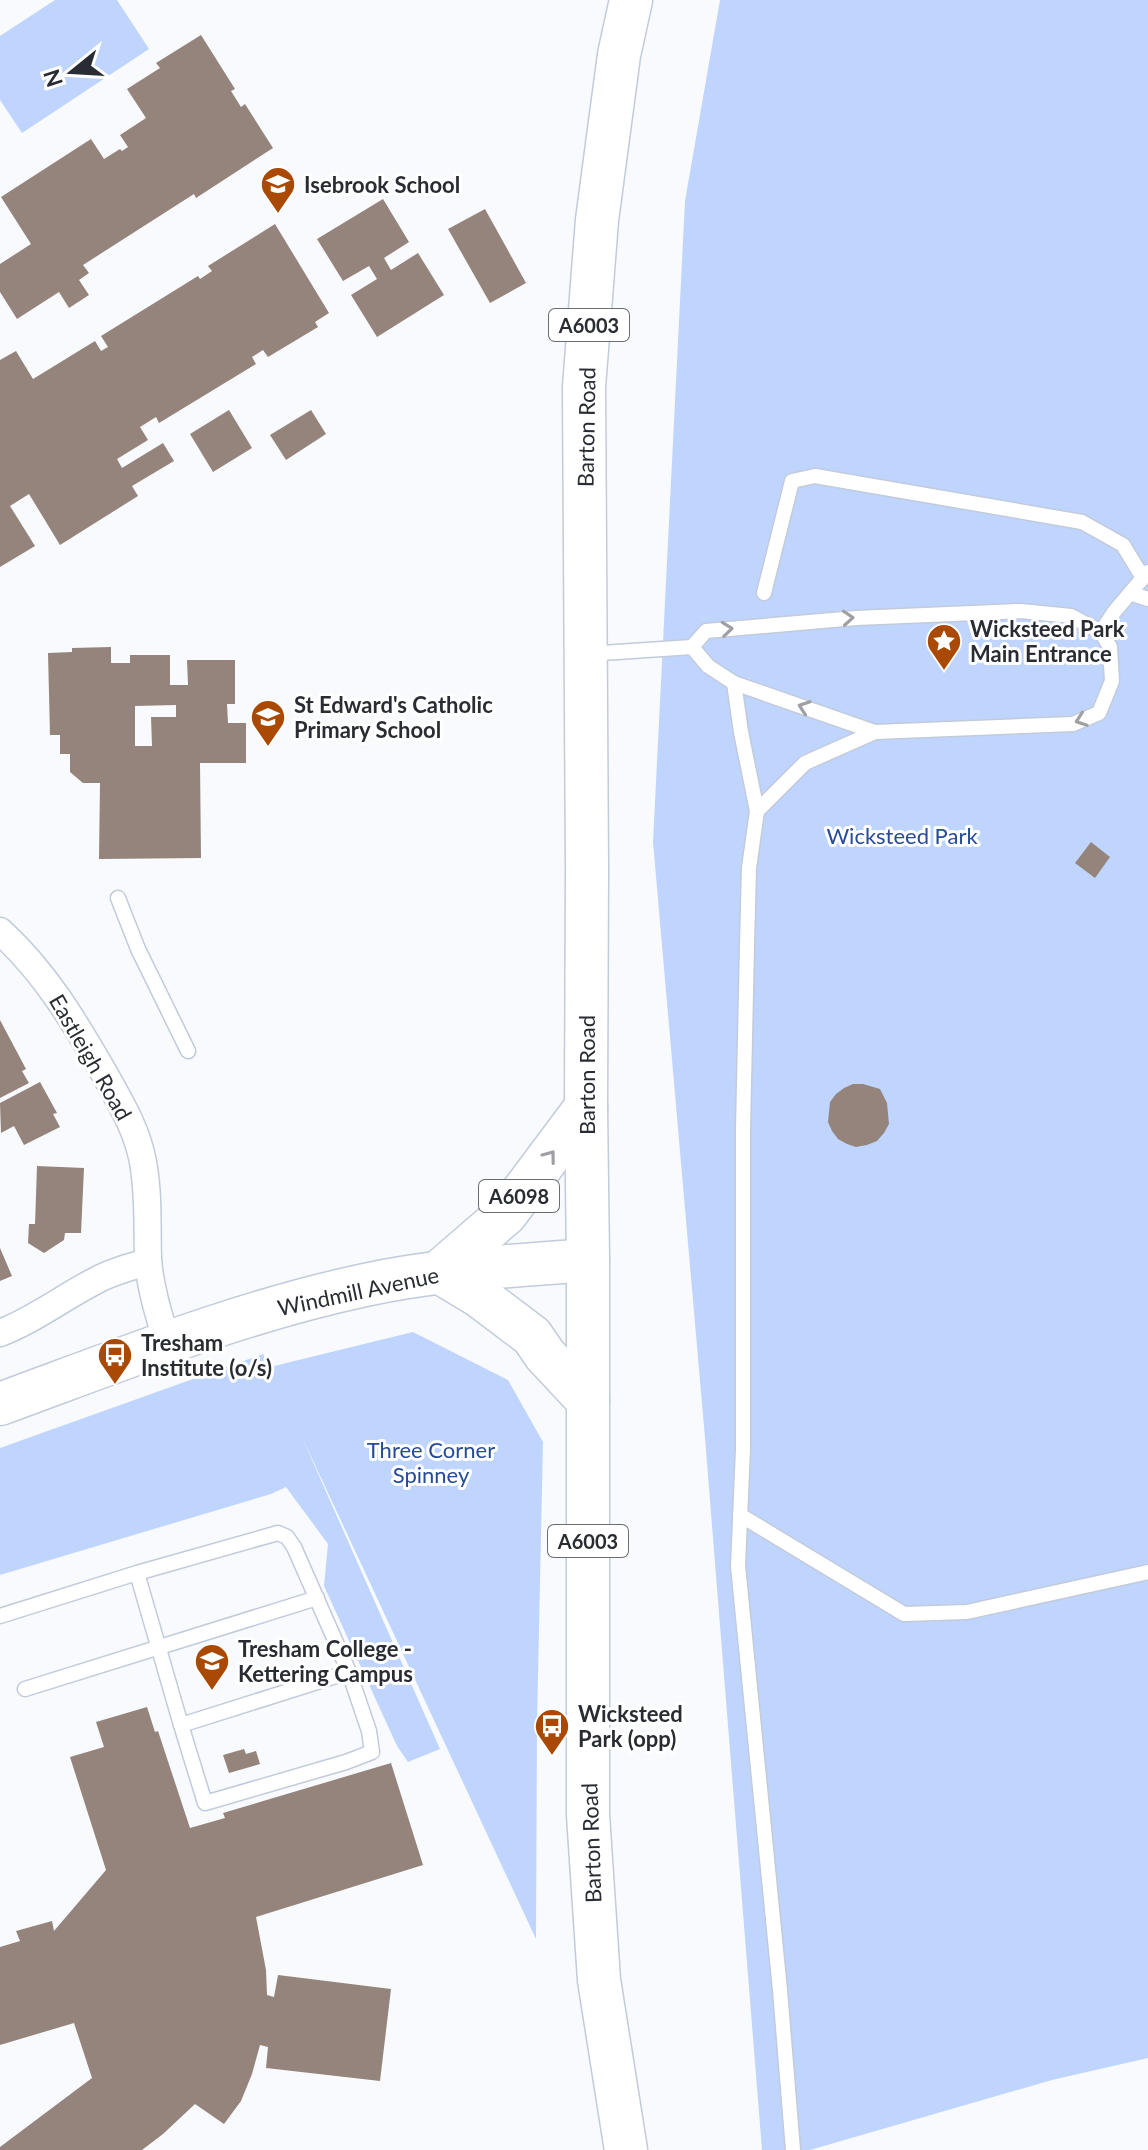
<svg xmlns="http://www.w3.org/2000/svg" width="1148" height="2150" viewBox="0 0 1148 2150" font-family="Lato,sans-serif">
  <rect width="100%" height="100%" fill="#f8fafd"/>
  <!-- green -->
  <g fill="#bfd5fe">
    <polygon points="55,0 117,0 149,49 22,133 0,100 0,36"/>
    <polygon points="720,0 1148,0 1148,2058 1052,2080 810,2150 762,2150 705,1438 653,842 685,201"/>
    <polygon points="413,1332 508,1380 543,1442 537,1723 536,1939 301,1435 440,1749 408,1762 397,1746 324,1586 328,1544 286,1487 271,1494 0,1575 0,1448 263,1354 270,1367"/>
  </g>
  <!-- building -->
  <g fill="#95847b" fill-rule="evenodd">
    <polygon points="201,35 235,89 231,91 241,107 245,104 273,148 196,198 194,194 83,265 89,273 79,280 89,295 69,308 59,292 17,319 0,292 0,264 31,244 1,197 91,139 104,159 120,149 122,151 128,147 120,135 146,118 127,89 160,68 156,63"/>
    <polygon points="383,199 409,242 384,258 391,270 418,253 444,295 377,337 351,295 377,279 369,266 343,281 317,239"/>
    <polygon points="485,209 526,283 490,303 448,229"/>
    <polygon points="275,224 329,313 315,322 318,327 268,357 263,350 252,357 256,364 159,423 156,417 140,427 148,440 117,459 122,468 163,443 174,461 132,486 138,496 60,545 29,494 10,506 35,546 0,567 0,360 16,351 33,379 95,341 101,351 108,347 101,336 198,276 200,279 212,271 208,266"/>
    <polygon points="229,410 252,448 213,472 190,434"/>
    <polygon points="311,410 326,434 286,460 270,435"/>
    <path d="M111 647V663H130V655H170V685H188L187 660H235V704H227L228 723H246V763H200L201 858 99 859 100 783H83L70 772V754H60V735H50L48 653 72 652V648ZM176 705V717H151L152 746H135V706Z"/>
    <polygon points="1091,842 1110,857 1095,878 1075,863"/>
    <polygon points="0,1020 26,1069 22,1071 29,1083 0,1098"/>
    <polygon points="40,1082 57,1113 53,1114 60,1127 24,1145 14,1126 1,1133 0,1103"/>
    <polygon points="853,1084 863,1084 880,1089 887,1103 889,1124 884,1133 877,1141 867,1145 856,1147 847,1144 838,1139 832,1131 828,1122 830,1102 836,1094 844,1088"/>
    <polygon points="37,1166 84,1168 81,1233 65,1233 64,1240 44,1253 28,1243 29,1224 35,1224"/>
    <polygon points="0,1248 12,1276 0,1281"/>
    <polygon points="147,1707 155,1732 158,1731 190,1828 225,1818 223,1813 391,1763 423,1865 256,1917 266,1970 267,1995 274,1997 278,1975 391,1989 380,2081 266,2068 268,2047 260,2045 252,2074 241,2101 224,2124 195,2104 163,2134 142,2150 0,2150 0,2147 92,2078 74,2023 0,2045 0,1947 20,1941 16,1931 52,1921 54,1931 106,1870 70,1757 104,1747 96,1722"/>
    <polygon points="244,1749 246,1754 256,1751 260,1764 229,1773 223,1755"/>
  </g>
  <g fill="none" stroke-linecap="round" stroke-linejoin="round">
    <!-- lane casing -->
    <g stroke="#c2cbdb" stroke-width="17">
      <g id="lane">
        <polyline points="764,593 792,481 815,476 1082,522 1123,545 1143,578"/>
        <polyline points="1130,593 1148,599"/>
        <polyline points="1101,632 1114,612 1148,572"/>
        <polyline points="587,654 692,647 706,631 856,618 1021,611 1071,616 1101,632 1110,647 1112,681 1099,713 1073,724 875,732 734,683 708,666 692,647"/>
        <polyline points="734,683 741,732 757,811 749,868 747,946 743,1130 743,1449 738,1566 780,1990 793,2150"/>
        <polyline points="757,811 805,763 875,732"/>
        <polyline points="118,898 138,949 188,1051"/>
        <polyline points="740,1515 904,1614 967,1612 1148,1572"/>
        <polyline points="137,1573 181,1725 349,1672"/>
        <polyline points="0,1616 137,1573 278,1533 287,1537 294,1547 349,1672 369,1731 372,1752 346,1762 205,1803 181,1725"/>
        <polyline points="25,1689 317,1598"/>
      </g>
    </g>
    <!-- street casing -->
    <g stroke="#c2cbdb" stroke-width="29">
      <g id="street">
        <path d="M0 931C45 972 74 1021 104 1073 120 1102 137 1129 143 1162 149 1195 147 1226 148 1259 150 1287 159 1316 167 1342"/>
        <path d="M0 1333C34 1320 62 1298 95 1281 111 1272 130 1267 148 1262"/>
      </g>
    </g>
    <!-- primary casing -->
    <g stroke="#c2cbdb" stroke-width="45">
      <g id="primary">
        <polyline points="439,1272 506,1214 586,1107"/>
        <polyline points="439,1272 479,1296 532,1336 545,1355 588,1401"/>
        <path d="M0 1404C120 1360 239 1312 365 1285 438 1269 514 1266 588 1260"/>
        <polyline points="626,2150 599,1980 588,1815 588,1260 586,1107 587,869 584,387 597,220 619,55 631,0"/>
      </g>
    </g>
    <!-- lane -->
    <use href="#lane" stroke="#fff" stroke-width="14"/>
    <!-- street -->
    <use href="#street" stroke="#fff" stroke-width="26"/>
    <!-- primary -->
    <use href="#primary" stroke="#fff" stroke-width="42"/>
  </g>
  <!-- one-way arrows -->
  <defs><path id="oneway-chevron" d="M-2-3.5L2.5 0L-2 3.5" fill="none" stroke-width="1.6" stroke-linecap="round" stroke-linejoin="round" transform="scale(2)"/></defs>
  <g stroke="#9fa0a3">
    <use href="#oneway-chevron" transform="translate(848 618) rotate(-4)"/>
    <use href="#oneway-chevron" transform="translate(727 629) rotate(-6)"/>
    <use href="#oneway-chevron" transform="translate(804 707) rotate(-161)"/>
    <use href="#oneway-chevron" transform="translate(1081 720) rotate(161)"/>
    <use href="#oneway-chevron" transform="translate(550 1156) rotate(-53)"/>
  </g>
  <!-- icons -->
  <defs>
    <g id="school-pin" transform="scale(1.8)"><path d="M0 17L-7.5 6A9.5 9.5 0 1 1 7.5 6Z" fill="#aa4903" stroke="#fff"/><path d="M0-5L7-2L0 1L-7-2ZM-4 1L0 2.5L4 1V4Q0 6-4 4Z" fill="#fff"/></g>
    <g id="sight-pin" transform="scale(1.8)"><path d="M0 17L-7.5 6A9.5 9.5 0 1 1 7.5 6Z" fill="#aa4903" stroke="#fff"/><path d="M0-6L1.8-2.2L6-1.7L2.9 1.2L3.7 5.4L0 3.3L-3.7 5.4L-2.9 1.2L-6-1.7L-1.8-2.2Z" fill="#fff"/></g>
    <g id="bus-pin" transform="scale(1.8)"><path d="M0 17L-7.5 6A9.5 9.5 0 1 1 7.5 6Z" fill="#aa4903" stroke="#fff"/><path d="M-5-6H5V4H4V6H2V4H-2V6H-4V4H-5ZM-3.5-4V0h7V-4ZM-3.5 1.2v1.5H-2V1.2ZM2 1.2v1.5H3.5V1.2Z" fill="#fff"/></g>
    <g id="university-pin" transform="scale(1.8)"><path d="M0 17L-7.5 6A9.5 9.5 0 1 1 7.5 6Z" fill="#aa4903" stroke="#fff"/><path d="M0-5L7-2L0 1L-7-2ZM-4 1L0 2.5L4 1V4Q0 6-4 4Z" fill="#fff"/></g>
  </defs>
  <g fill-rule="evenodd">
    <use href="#school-pin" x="278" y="184"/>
    <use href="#sight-pin" x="944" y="641"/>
    <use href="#school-pin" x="268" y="717"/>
    <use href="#bus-pin" x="115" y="1355"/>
    <use href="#university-pin" x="212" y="1661"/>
    <use href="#bus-pin" x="552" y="1726"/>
  </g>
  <g text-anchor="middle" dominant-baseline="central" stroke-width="6" stroke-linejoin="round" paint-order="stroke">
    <!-- shield labels -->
    <g fill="#fff" stroke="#696c70" stroke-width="2">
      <rect x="549" y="309" width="80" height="32" rx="6"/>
      <rect x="479" y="1180" width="80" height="32" rx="6"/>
      <rect x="548" y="1525" width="80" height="32" rx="6"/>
    </g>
    <g font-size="20" font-weight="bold" fill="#292d33">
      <text x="589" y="325">A6003</text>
      <text x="519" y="1196">A6098</text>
      <text x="588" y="1541">A6003</text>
    </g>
    <!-- poi labels -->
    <g font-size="22" font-weight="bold" fill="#292d33" stroke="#fff" text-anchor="start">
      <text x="304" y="184">Isebrook School</text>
      <text x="970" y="628">Wicksteed Park<tspan x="970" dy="25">Main Entrance</tspan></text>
      <text x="294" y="704">St Edward's Catholic<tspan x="294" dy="25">Primary School</tspan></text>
      <text x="141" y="1342">Tresham<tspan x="141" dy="25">Institute (o/s)</tspan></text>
      <text x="238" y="1648">Tresham College -<tspan x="238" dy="25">Kettering Campus</tspan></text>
      <text x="578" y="1713">Wicksteed<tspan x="578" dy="25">Park (opp)</tspan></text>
    </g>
    <!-- street labels -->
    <g font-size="22" fill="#292d33" stroke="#fff">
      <text transform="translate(586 427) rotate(-89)">Barton Road</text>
      <text transform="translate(91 1057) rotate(60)">Eastleigh Road</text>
      <text transform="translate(586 1075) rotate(-90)">Barton Road</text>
      <text transform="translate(358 1291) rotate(-12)">Windmill Avenue</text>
      <text transform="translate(591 1843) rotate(-92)">Barton Road</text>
    </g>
    <!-- park labels -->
    <g font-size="22" fill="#264b98" stroke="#fff">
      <text x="902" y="835">Wicksteed Park</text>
      <text x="431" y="1449">Three Corner<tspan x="431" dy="25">Spinney</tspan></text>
    </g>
  </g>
  <!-- north arrow -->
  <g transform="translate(72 72) rotate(252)" stroke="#ffffff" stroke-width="6" paint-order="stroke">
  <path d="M0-6L14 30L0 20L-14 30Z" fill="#292d33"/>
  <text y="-12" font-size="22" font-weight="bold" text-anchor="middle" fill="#292d33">N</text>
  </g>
</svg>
